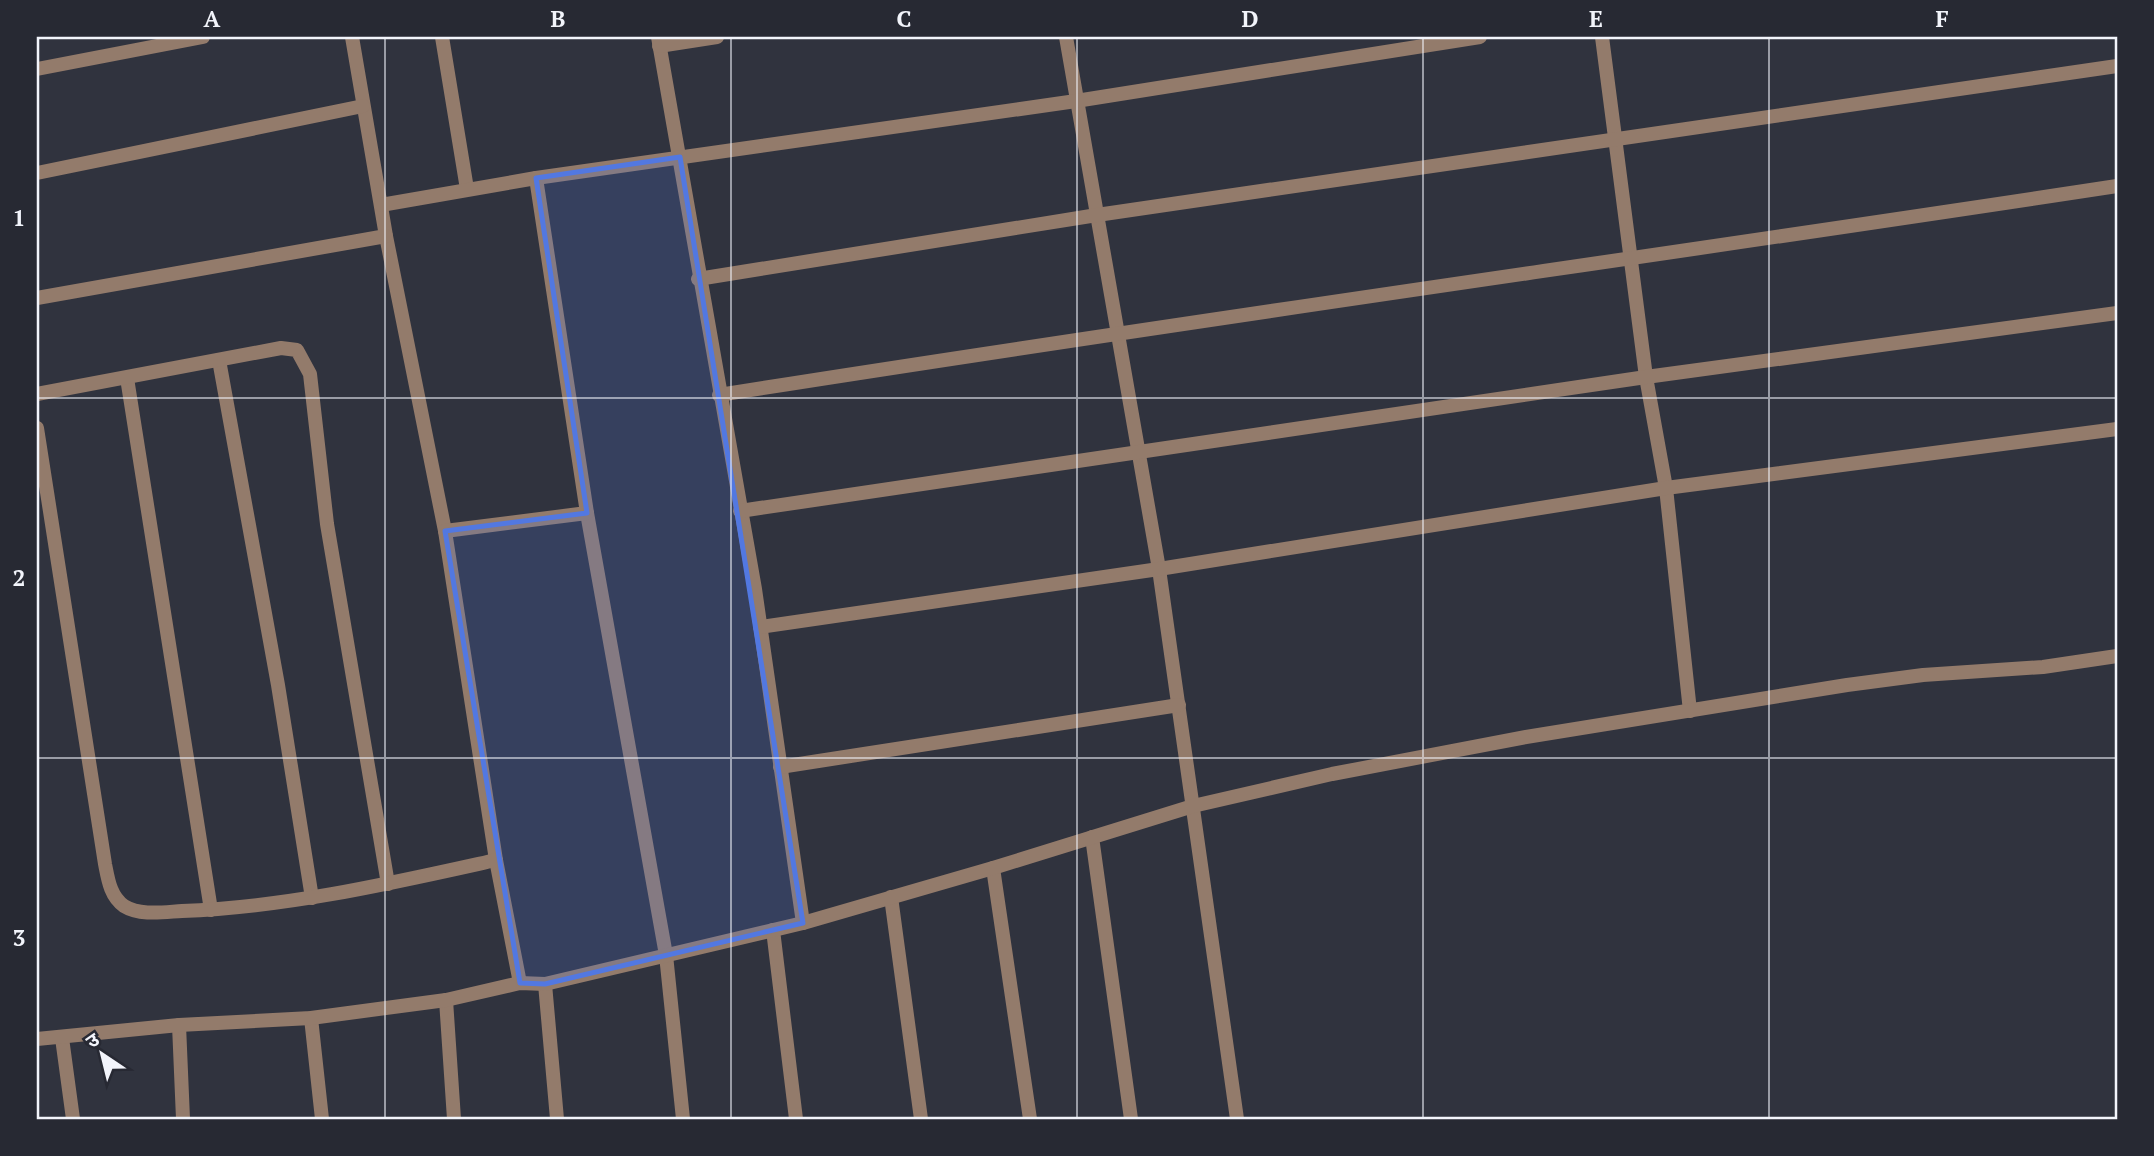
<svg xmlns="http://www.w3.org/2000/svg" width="2154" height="1156" viewBox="0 0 2154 1156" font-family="'PT Serif','Noto Sans Devanagari',serif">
  <rect width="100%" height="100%" fill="#30333e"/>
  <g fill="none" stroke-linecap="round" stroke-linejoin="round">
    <!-- minor -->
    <g stroke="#937b6b" stroke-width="14">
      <polyline points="352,37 386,236 445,531 496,860 520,983"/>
      <polyline points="442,37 467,189"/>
      <polyline points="658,37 755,589 803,923"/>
      <polyline points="1066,37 1159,569 1237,1119"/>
      <polyline points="1602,37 1646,377 1666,488 1690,711"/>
      <polyline points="659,46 717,37"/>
      <polyline points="37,69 203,37"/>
      <polyline points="37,173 363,106"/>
      <polyline points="536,178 587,513 666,955 683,1119"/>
      <polyline points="381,205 536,178 1076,101 1480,37"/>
      <polyline points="698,279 1097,215 2117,66"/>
      <polyline points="37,298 386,236"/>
      <polyline points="219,360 278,685 312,898"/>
      <polyline points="127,378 211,910"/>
      <polyline points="37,394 281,348 297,350 310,374 327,524 388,884"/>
      <path d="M719 395C1184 321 1651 257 2117 186"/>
      <path d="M37 428 105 864C108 879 110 896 124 906 140 916 164 912 182 911 289 907 392 883 496 860"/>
      <polyline points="740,511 1646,377 2117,313"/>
      <polyline points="445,531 587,513"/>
      <polyline points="760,627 1159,569 1666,488 2117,429"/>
      <polyline points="780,767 1179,705"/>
      <polyline points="1092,837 1131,1119"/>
      <polyline points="993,868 1030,1119"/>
      <polyline points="891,897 921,1119"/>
      <polyline points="773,930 796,1119"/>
      <polyline points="545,984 557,1119"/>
      <polyline points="446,1000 454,1119"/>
      <polyline points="311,1018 322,1119"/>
      <polyline points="179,1025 183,1119"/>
      <polyline points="62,1038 73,1119"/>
      <polyline points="37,1039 179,1025 311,1018 446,1000 520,983 545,984 803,923 993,868 1193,806 1332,774 1526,737 1847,685 1923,675 2043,667 2117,656"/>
    </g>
  </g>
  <!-- marked area -->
  <path fill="#5278e1" fill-opacity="0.2" stroke="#5278e1" stroke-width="5" stroke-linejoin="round" d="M680 157 803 923 545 984 520 983 445 531 587 513 536 178Z"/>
  <!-- grid -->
  <path fill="none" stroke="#f2f4fb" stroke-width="2" stroke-opacity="0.55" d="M385 37V1119M731 37V1119M1077 37V1119M1423 37V1119M1769 37V1119M37 398H2117M37 758H2117"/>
  <!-- border -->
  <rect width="2154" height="1156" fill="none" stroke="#272933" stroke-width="77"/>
  <!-- north arrow -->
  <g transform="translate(102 1054) rotate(325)" stroke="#272933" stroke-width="5" paint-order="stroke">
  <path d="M0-5L12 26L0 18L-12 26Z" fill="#f2f4fb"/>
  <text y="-10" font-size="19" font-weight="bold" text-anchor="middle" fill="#f2f4fb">उ</text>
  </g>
  <rect x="38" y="38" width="2078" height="1080" fill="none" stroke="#f2f4fb" stroke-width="2.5"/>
  <g font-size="23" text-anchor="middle" font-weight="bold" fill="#f2f4fb">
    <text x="212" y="27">A</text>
    <text x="558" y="27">B</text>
    <text x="904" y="27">C</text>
    <text x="1250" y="27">D</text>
    <text x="1596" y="27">E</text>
    <text x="1942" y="27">F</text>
    <text x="19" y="226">1</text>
    <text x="19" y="586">2</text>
    <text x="19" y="946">3</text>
  </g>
</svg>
